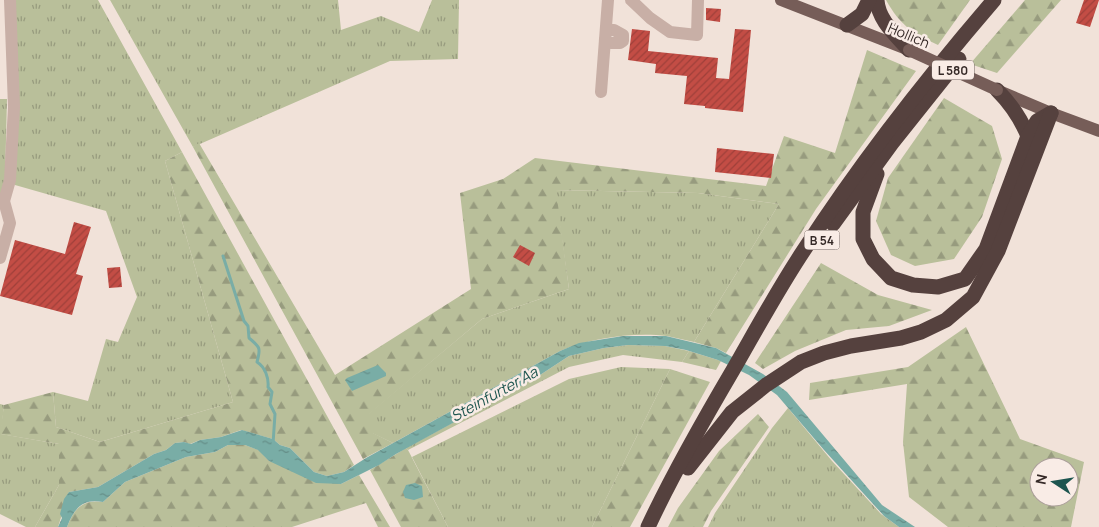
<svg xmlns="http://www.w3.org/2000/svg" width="1099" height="527" viewBox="0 0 1099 527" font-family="Manrope,sans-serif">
  <defs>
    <pattern id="grass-tufts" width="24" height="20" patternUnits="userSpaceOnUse" patternTransform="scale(1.25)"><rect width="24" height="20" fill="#b9bf9a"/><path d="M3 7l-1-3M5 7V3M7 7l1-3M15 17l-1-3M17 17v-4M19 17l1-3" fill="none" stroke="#979b7e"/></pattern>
    <pattern id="forest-firs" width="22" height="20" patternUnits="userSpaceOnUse" patternTransform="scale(1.25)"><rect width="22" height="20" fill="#b9bf9a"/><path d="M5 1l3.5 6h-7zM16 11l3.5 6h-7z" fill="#979b7e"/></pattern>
    <pattern id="water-ripples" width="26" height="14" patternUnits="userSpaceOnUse" patternTransform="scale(1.25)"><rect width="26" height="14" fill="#79ada6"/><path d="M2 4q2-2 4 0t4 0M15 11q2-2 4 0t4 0" fill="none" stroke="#648d87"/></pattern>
    <pattern id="building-hatch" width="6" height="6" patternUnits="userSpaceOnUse" patternTransform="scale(1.25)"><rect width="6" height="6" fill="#c34d45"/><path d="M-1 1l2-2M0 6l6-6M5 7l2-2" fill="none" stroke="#9f403a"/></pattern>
  </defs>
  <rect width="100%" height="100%" fill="#f1e2d9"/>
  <!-- grass -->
  <g fill="url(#grass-tufts)">
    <polygon points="15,0 98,0 182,152 165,161 233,402 100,442 56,427 53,392 88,401 106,339 118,342 137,297 106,211 15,185"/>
    <polygon points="110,0 338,0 341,30 381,16 419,32 432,0 459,0 458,59 390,61 193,147"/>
    <polygon points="0,99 7,99 5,180 0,200"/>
    <path d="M555 190 698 193 779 204 694 342C685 340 676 338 667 336 633 332 591 338 560 351L393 443 372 433 367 415 482 319 569 289Z"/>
    <polygon points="628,345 665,346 689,351 682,362 623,355 569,367 408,450 406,448 537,377 569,356 604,348"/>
    <polygon points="621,367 670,369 592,527 448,527 412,457 569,379"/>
    <polygon points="0,404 4,405 1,434 59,444 59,485 35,527 26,527 0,514"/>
    <polygon points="788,408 832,461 881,514 899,527 708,527 715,513 772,428"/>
  </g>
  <!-- forest -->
  <g fill="url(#forest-firs)" fill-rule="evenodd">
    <path d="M886 0H970L938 45C912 33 900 25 886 0Z"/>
    <polygon points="1025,0 1061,0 997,73 970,64"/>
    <polygon points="867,50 916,71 816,209 726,353 716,348 694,342 779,204 698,193 556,190 569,289 482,319 368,415 373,433 393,443 363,459 193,147 199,143 335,375 471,289 460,193 503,179 535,158 766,186 784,136 835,153"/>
    <polygon points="944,98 992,126 1002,159 982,217 954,259 915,266 891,255 876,221 888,178"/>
    <polygon points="182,152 354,465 344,472 327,476 314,472 290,448 280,445 273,439 241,430 221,437 200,440 190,444 184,442 175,443 166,450 154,454 98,487 69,492 58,527 35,527 59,485 59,444 0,434 4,405 53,392 56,427 100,442 233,402 165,161"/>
    <polygon points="821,263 878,295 932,310 889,326 846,330 795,351 763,369 755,363"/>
    <path d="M966 327 1020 439 1084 462 1071 527H948L909 497 903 442 907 384 809 400 810 383 908 367ZM1039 467H1069V497H1039Z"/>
    <polygon points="689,351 718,360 721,361 716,370 682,362"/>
    <polygon points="670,369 710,382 630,527 592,527"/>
    <polygon points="758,414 769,427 711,511 703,527 668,527 678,508 719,451"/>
    <path d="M228 445H245L259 450 269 461 341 484 359 475 390 527H378L366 503 292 527H67C74 509 82 499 103 502L125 482 186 457 215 452Z"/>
    <polygon points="406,448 408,450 448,527 401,527 370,470"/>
  </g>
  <!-- water -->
  <g fill="url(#water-ripples)">
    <path d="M623 336H666L716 348 763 374 787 392 882 505 915 527H899L884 516 824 450 777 395 749 375 718 360 686 350 665 346 628 345 604 348 569 356 537 377 396 454 379 465 341 484 316 483 269 461 258 450 245 445H228L215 452 186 457 125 482 103 502C82 498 74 509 67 527H58L62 518 60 514 64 499 69 492 98 487 154 454 166 450 175 443 184 442 191 444 200 440 221 437 242 430 273 439 280 445 290 448 314 472 327 476 344 472 366 458 560 351 579 343Z"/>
    <polygon points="378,365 386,373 386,376 352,391 345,380 347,378"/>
    <polygon points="415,483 422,486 423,497 414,500 405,498 403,492 406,485"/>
  </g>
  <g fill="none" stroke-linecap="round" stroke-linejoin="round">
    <!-- stream -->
    <path stroke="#79ada6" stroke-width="3" d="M223 256 244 321 248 326 249 338C260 347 261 348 257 362 265 367 269 378 268 387L272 392 270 404 275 414 273 444"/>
  </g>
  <!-- building -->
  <g fill="url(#building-hatch)">
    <polygon points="1084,0 1099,0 1090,27 1076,23"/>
    <polygon points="706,8 721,9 720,22 706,20"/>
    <polygon points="632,29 650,31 648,51 718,58 716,78 729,79 735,29 751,30 743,112 705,108 705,106 684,104 687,76 655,73 656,64 628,60"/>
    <polygon points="717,148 774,154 771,178 715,172"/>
    <polygon points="74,222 91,227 76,274 83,276 72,315 0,296 15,240 65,254"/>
    <polygon points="520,245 535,253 529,266 513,257"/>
    <polygon points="120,267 122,287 109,288 107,268"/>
  </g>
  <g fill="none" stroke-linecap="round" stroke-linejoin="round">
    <!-- minor -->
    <g stroke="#c8afa6" stroke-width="12">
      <polyline points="631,0 650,18 670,32 697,35 698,0"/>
      <polyline points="605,40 611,43 620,43 623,41 623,35 614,30 606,30"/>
      <polyline points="601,92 608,0"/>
      <polyline points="0,258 10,223 4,201 10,180 14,107 10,0"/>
    </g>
    <!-- major -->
    <g stroke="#765d58" stroke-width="12">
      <polyline points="781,0 909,50"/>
      <polyline points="999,91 1051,113 1099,131"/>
    </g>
    <!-- highway -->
    <g stroke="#55413e" stroke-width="15">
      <path d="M877 0C878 20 896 35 909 50"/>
      <polyline points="847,25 862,14 869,0"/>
      <path d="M997 90C1011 104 1020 117 1028 136"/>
      <polyline points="877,174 863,212 863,239 873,259 891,278 913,285 938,287 965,279 986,249 1028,136 1037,121 1051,113"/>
      <polyline points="833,224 892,143 959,59"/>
      <polyline points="688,468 732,412 766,385 801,362 824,353 851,346 901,338 921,332 946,320 973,297 998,251 1051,113"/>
      <path d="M648 527C673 473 703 421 733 370 756 330 778 289 804 250 861 162 926 79 994 0"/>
    </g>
    <!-- major-bridge -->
    <polyline stroke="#765d58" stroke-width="12" points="909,50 997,90"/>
  </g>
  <g text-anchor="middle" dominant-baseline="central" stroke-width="5" stroke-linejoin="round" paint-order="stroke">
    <!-- shield labels -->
    <g fill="#f9ece6" stroke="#706460" stroke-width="1">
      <rect x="932" y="60.5" width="42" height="19" rx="4"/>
      <rect x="804.5" y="230.5" width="35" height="19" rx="4"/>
    </g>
    <g font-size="12" font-weight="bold" fill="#352927">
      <text x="953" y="70">L 580</text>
      <text x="822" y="240">B 54</text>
    </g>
    <!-- street labels -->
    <g font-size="14" fill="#352927" stroke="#f9ece6">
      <text transform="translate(909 35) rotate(23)">Hollich</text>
    </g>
    <!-- water labels -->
    <g font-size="15" font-style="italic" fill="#1d554f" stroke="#f9ece6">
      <text transform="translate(494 394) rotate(-29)">Steinfurter Aa</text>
    </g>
  </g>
  <!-- north arrow -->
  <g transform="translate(1054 482) rotate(282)"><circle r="24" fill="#f9ece6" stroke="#ab9e9a"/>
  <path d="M0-4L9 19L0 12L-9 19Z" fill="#1d554f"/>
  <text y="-8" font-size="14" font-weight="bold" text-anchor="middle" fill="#352927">N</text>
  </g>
</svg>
